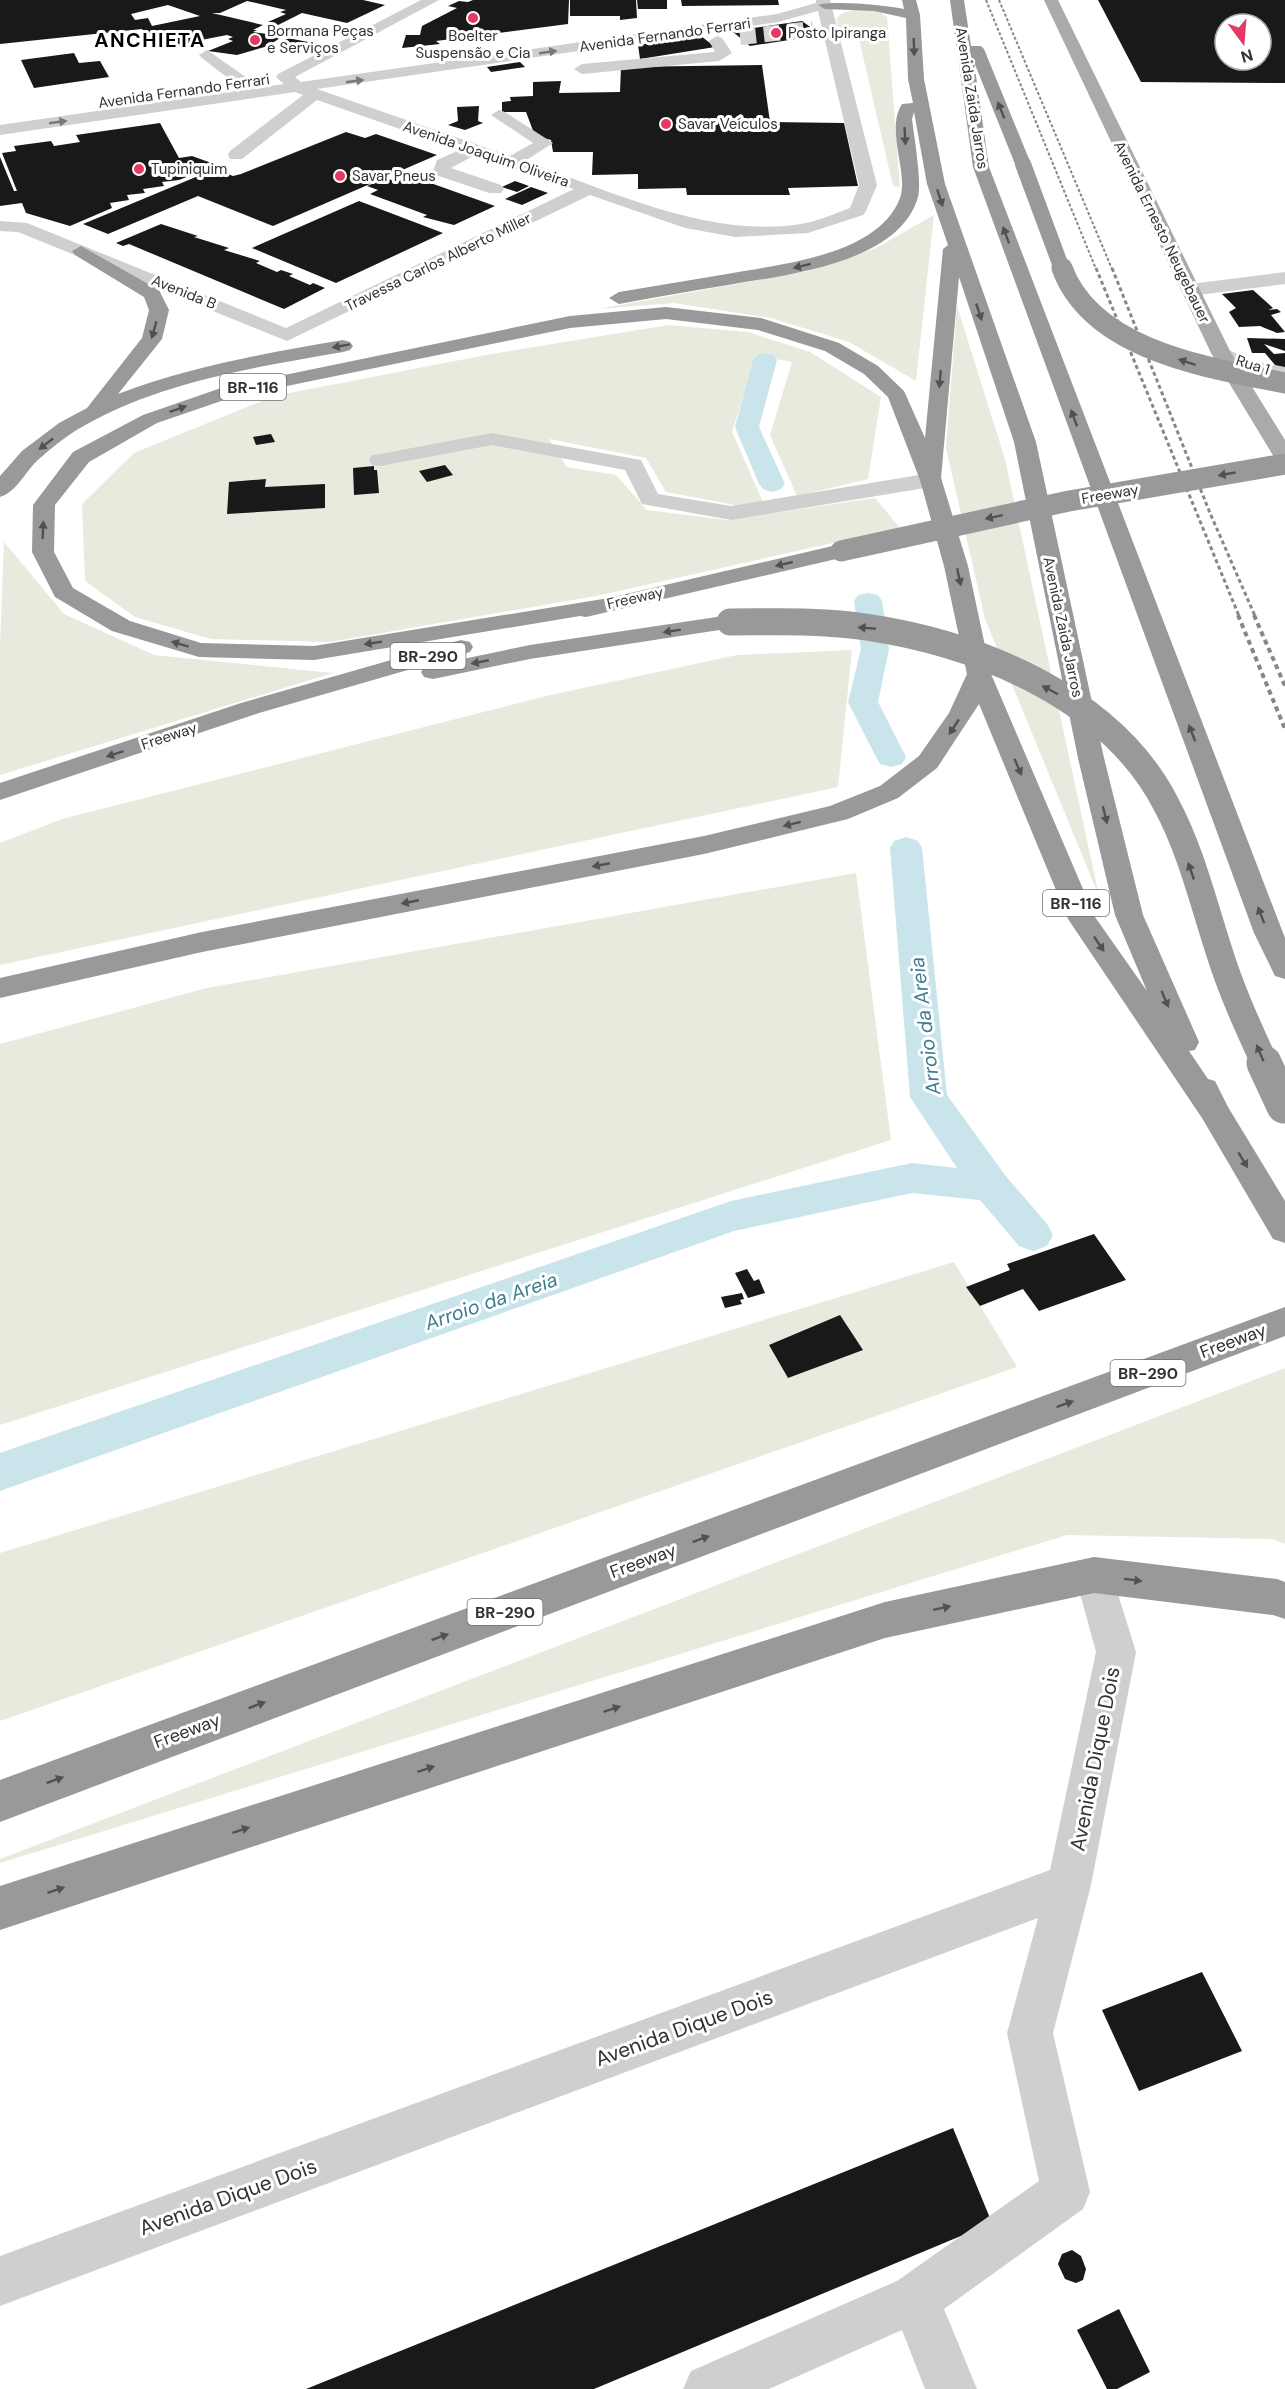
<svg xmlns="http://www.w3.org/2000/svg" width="1285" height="2389" viewBox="0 0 1285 2389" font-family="'DM Sans',sans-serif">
  <rect width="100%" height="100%" fill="#fff"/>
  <!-- green -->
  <g fill="#e7ebde">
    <polygon points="859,9 877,10 887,17 900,187 893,186 859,39 842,39 836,19 842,13"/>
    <polygon points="934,215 916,381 849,342 771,318 674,303 598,309 809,271 876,248"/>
    <polygon points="957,306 1005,459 1099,896 985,619 946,448"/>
    <polygon points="669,325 748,332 810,352 881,397 868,479 797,496 770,435 792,362 756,355 732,432 763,502 735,505 666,492 646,458 549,439 567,467 616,475 647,510 727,520 875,498 900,528 596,596 330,642 211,639 135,617 85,581 82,504 134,453 274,396 491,354"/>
    <polygon points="4,542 64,614 154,655 333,673 0,775 0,645"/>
    <polygon points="852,650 838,787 0,965 0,843 62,819 546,696 737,655"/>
    <polygon points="856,873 891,1140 0,1425 0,1044 207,988"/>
    <polygon points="954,1262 1017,1367 0,1721 0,1553"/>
    <polygon points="1285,1368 1285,1544 1272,1539 1067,1535 0,1863 0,1859"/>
  </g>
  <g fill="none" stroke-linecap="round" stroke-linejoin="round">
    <!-- canal -->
    <g fill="#cae4eb" fill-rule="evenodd">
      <polygon points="765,353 773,355 777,360 759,427 785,484 781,489 772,492 763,489 759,484 735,427 753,360 757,355"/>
      <polygon points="868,593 878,595 882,601 889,649 878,702 906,757 902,764 891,767 880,764 876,757 848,702 861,649 854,601 858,595"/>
      <polygon points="906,837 918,841 922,848 947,1095 1005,1175 1047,1224 1053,1235 1047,1246 1033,1251 1019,1246 980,1200 912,1193 734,1231 0,1491 0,1453 731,1201 912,1163 957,1168 910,1097 890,848 894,841"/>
    </g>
  </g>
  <!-- building -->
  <g fill="#191919" fill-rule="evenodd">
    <path d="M0 0H363L385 5 347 23 302 13 278 25 268 22 286 14 280 12 286 10 247 1 220 13H212L263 25 253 30H257L253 32 283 36 268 46 237 55 208 51 233 41 228 39 233 37 227 35 155 49 142 29 0 44ZM168 5 200 16 152 26 148 18 135 20 131 14Z"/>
    <polygon points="473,0 569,0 568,24 436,41 440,44 402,48 406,35 420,35 422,26 457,8 448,6 459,1 468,2"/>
    <polygon points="570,0 636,0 637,18 620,20 620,16 570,16"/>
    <polygon points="637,0 667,0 667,9 638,9"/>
    <polygon points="681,0 778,0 779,5 682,6"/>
    <path d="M1098 0H1285V83L1141 82ZM1225 24H1261V60H1225Z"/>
    <polygon points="802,21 821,35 750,46 732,31"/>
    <polygon points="701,36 715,47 640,59 638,45"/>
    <polygon points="288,38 313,43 304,48 280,42"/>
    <polygon points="74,53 79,63 100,61 109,77 34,88 21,60"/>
    <polygon points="520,62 525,67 491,72 487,67"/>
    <polygon points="762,65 770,122 844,123 858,186 788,188 790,195 687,195 686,188 638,189 638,174 592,175 593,152 553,152 551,140 535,136 526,112 502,112 502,102 511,101 510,97 533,96 533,82 561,81 559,93 620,92 621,67"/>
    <polygon points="479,106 478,121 483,123 465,130 448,125 458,121 457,107"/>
    <polygon points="160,123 179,158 192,156 217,165 179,180 162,182 164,186 143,189 145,193 127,195 129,200 110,203 112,208 70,226 26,213 22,203 0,206 0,157 14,191 17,191 2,153 16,151 14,146 51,141 54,146 80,142 76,135"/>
    <polygon points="346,132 365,138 376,134 437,155 273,226 198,196 108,234 83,224 215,169 233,176 241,174"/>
    <polygon points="411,176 495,206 454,225 423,217 427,215 370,194 378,190 367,186 386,178 397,182"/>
    <polygon points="515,181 529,186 517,192 502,187"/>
    <polygon points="531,187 548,193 522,205 505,199"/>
    <polygon points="359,201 443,233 336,283 252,248"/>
    <polygon points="161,224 198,236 194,237 229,248 224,250 260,261 256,263 277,272 281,270 293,274 289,276 310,285 313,283 325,288 284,309 129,244 123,246 116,243"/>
    <polygon points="1253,290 1273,308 1268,310 1277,309 1281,312 1271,315 1285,332 1277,333 1260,326 1239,327 1229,312 1236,308 1222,294"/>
    <polygon points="1247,338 1285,339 1285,351 1264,344 1274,354 1285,353 1285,370 1280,371 1265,353 1252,353"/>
    <polygon points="271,434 275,442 256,445 253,437"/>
    <polygon points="445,465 453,475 427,482 419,471"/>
    <polygon points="374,466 374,470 377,470 379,493 354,495 353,468"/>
    <polygon points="266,479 265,487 325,484 325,508 227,514 229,482"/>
    <polygon points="1094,1234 1126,1280 1039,1311 1023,1289 980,1306 966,1287 1010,1270 1007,1264"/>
    <polygon points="747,1269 754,1281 759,1279 765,1293 748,1298 735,1273"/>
    <polygon points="742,1293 744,1299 740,1300 742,1304 725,1308 721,1297"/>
    <polygon points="840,1315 863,1350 788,1378 769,1345"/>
    <polygon points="1202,1972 1242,2051 1139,2091 1102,2010"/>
    <polygon points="953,2128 992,2223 594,2389 306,2389"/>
    <polygon points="1072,2250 1081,2256 1086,2269 1083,2280 1076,2283 1065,2279 1058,2264 1062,2254"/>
    <polygon points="1119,2309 1150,2372 1117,2389 1107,2389 1077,2330"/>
  </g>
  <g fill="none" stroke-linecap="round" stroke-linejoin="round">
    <!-- minor-tunnel -->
    <polyline stroke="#d6d6d6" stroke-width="16" stroke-dasharray="16 8" stroke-linecap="butt" points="740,37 813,29"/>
    <!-- minor -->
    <g fill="#cfcfcf" fill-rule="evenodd">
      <path d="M421 0H439L295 77 301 82 777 14 816 3V0H830L877 185 866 211 863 215 808 233 735 237 685 228 590 195 287 341 18 232 0 231V221L27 223 286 328 574 189 475 155 451 168 501 185 504 189 501 193H489L436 175 433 171 437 160 460 150 317 100 242 159H230L228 155 230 151 303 95 295 92 0 135V125L284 84 276 77 278 74ZM818 11 859 185 850 208C836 213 821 220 806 223 714 241 611 191 525 161L553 143 505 112 499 110 491 115 533 143 510 156 317 89 778 22Z"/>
      <polygon points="717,36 722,38 732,53 719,61 582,74 574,69 582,64 715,52 709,41"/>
      <polygon points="207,50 250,80 252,83 250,86 238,86 202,58 199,55"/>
      <polygon points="1285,272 1285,284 1190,296 1181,290 1190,284"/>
      <polygon points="1221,347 1255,361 1285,367 1285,379 1242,370 1214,357 1211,353 1214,349"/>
      <polygon points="492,433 641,460 658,494 731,506 931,473 939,475 942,480 939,485 931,487 731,520 642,504 625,470 492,445 380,466 372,465 369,460 372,455 380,454"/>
      <polygon points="1094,1557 1108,1562 1136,1652 1091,1885 1053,2033 1090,2192 1083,2209 944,2309 977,2389 925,2389 902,2330 769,2389 683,2389 691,2371 897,2281 1039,2181 1007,2033 1038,1918 0,2306 0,2256 1050,1870 1096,1652 1075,1575 1080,1562"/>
    </g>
    <!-- major -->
    <polygon fill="#aaa" fill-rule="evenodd" points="1044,0 1058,0 1231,353 1285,440 1285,463 1277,462 1274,457 1211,353"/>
    <!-- highway -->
    <g fill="#999" fill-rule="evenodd">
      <path d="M902 0H916L920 15 924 79 945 184 1036 442 1104 758 1143 915 1199 1042 1195 1050 1189 1051 1208 1079 1215 1081 1228 1107 1285 1201V1243L1273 1239 1202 1118 1068 919 979 704 937 768 898 798 848 819 704 854 202 952 0 998V978L202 932 704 836 830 806 880 786 919 756 949 713 967 674 944 566 920 480 888 397 864 374 825 351 758 330 666 319 570 328 233 397 157 423 89 462 55 505 54 552 73 588 130 621 201 643 314 646 609 598 841 544 849 546 852 551 849 556 586 617 580 616 314 660 199 657 112 631 55 597 32 552 33 505 73 452 143 415 221 388 570 316 666 307 761 318 839 343 878 366 904 391 925 438 943 249 948 245 927 184 914 112 912 119C914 136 922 183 918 197 899 264 785 275 728 285 691 291 655 297 619 304L609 298 619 292C655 286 691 280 727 274 780 264 878 256 900 198 909 173 885 130 902 104L913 103 908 79 906 18 874 11 825 9 818 5C829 0 888 5 904 9ZM959 277 1014 442 1078 758 1115 915 1147 991 1095 917 991 674 968 566 941 478Z"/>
      <polygon points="950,0 964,0 971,46 981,46 984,49 1031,164 1023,169 1015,164 974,62 989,167 1285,938 1285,979 1275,976 1254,933 973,167"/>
      <path d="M81 246 159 290 169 310 162 339 118 394C191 366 267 353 343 340L350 342 353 346 350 350 343 352C252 368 156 382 75 431 63 439 50 449 39 459 26 470 17 492 0 497V476L22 451 59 423 87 408 142 338 149 310 144 297 75 255 72 251Z"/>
      <polygon points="730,615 739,617 742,622 739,627 530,659 433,679 424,677 421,672 424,667 530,645"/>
      <polygon points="461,640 470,642 473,647 470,652 259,713 0,800 0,783 241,703"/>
      <polygon points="1285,1307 1285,1336 0,1822 0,1780"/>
      <polygon points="1094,1557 1277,1579 1285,1582 1285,1619 1273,1615 1094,1593 885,1638 0,1930 0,1886 885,1602"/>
    </g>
    <!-- rail-far2 -->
    <g stroke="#878787" stroke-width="2" stroke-dasharray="3 2" stroke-linecap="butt">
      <polyline points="986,0 1096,269"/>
      <polyline points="999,0 1112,269"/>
    </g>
    <!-- rail-far1 -->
    <g stroke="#878787" stroke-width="3" stroke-dasharray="4 3" stroke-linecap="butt">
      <polyline points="1096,268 1239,616"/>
      <polyline points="1112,268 1210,513 1255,616"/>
    </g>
    <!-- rail -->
    <g stroke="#878787" stroke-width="4" stroke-dasharray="5 4" stroke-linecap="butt">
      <polyline points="1238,615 1285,729"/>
      <polyline points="1254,615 1285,686"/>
    </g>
    <!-- highway-bridge-far3 -->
    <polyline stroke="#999" stroke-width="16" points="1023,164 1062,269"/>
    <!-- highway-bridge-far2 -->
    <g stroke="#999" stroke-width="21">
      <path d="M1062 268C1092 351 1210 368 1285 383"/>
      <polyline points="841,551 1069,501 1285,464"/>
    </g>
    <!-- highway-bridge-far1 -->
    <path stroke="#999" stroke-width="27" d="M730 622C775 622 821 620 866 627 980 644 1113 698 1167 806 1191 851 1203 902 1219 951 1231 990 1248 1027 1265 1064"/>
    <!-- highway-bridge -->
    <polyline stroke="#999" stroke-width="35" points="1264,1063 1284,1106"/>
  </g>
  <!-- one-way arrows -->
  <defs><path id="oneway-solid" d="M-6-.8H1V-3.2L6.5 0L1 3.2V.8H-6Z" transform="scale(1.5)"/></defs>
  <g fill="#515151">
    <use href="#oneway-solid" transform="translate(914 47) rotate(88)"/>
    <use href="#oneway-solid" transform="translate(1001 110) rotate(-112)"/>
    <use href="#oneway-solid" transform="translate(905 136) rotate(87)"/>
    <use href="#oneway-solid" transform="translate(940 198) rotate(72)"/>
    <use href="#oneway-solid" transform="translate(1006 235) rotate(-110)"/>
    <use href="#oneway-solid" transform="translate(802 266) rotate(166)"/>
    <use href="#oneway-solid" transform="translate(979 312) rotate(71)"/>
    <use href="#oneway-solid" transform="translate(154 330) rotate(106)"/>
    <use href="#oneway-solid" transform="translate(341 346) rotate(170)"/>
    <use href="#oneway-solid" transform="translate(1187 362) rotate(-162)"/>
    <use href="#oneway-solid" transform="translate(940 379) rotate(95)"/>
    <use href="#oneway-solid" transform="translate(178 409) rotate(-19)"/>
    <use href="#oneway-solid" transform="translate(1074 418) rotate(-110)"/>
    <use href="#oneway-solid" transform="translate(46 444) rotate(142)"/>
    <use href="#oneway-solid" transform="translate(1227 474) rotate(170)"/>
    <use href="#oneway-solid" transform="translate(994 517) rotate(168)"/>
    <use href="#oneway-solid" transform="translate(43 530) rotate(-88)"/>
    <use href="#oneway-solid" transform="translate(784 564) rotate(167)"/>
    <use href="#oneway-solid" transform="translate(959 577) rotate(78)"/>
    <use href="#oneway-solid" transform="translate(867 628) rotate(-175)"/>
    <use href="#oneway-solid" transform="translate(672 631) rotate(171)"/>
    <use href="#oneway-solid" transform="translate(373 643) rotate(171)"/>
    <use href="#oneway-solid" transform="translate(180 644) rotate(-163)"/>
    <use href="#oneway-solid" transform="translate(480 662) rotate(169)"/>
    <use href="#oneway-solid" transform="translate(1050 690) rotate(-152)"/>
    <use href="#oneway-solid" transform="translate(954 727) rotate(123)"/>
    <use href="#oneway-solid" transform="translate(1192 733) rotate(-111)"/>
    <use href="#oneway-solid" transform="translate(115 754) rotate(162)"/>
    <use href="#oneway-solid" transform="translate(1018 767) rotate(67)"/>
    <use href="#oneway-solid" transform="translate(1105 815) rotate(76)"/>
    <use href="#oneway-solid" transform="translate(792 824) rotate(166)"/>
    <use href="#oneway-solid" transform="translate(601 865) rotate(169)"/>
    <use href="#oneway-solid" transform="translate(1191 871) rotate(-109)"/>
    <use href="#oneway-solid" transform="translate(410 902) rotate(169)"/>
    <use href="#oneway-solid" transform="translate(1261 915) rotate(-111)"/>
    <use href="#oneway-solid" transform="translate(1099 944) rotate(56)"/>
    <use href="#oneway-solid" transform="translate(1165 999) rotate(67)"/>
    <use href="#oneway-solid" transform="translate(1260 1053) rotate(-113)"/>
    <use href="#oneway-solid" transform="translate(1243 1160) rotate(59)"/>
    <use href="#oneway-solid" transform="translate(1065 1404) rotate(-20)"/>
    <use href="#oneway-solid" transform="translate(701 1539) rotate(-20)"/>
    <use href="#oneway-solid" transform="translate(1133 1580) rotate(7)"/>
    <use href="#oneway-solid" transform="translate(942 1608) rotate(-12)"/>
    <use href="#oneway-solid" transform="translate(440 1637) rotate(-20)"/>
    <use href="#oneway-solid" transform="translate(257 1705) rotate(-20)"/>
    <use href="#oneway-solid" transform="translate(612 1709) rotate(-18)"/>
    <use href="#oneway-solid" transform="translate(426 1769) rotate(-18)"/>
    <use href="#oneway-solid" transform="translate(55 1780) rotate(-20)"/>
    <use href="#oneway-solid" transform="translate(241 1830) rotate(-18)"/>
    <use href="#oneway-solid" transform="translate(56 1890) rotate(-18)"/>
  </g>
  <g fill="#797979">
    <use href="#oneway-solid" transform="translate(548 52) rotate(-8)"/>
    <use href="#oneway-solid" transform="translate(355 81) rotate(-8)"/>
    <use href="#oneway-solid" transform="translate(58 122) rotate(-8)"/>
  </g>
  <!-- markers -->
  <g fill="#e53862" stroke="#fff" stroke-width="2">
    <circle cx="473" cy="18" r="6"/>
    <circle cx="776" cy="33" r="6"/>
    <circle cx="255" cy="40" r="6"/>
    <circle cx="666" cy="124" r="6"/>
    <circle cx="139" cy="169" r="6"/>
    <circle cx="340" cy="176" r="6"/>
  </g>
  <g text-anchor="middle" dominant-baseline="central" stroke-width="6" stroke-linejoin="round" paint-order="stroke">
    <!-- far-poi labels -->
    <g font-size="15" fill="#323232" stroke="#fff" text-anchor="start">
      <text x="267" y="31">Bormana Peças<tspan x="267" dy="17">e Serviços</tspan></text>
      <text x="788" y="33">Posto Ipiranga</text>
      <text x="473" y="36" text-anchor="middle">Boelter<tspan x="473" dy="17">Suspensão e Cia</tspan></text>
      <text x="678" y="124">Savar Veículos</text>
      <text x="151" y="169">Tupiniquim</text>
      <text x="352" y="176">Savar Pneus</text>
    </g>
    <!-- far-street labels -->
    <g font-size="15" fill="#323232" stroke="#fff">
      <text transform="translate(665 35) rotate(-8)">Avenida Fernando Ferrari</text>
      <text transform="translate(184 91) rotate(-8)">Avenida Fernando Ferrari</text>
      <text transform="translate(972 98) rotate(81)">Avenida Zaida Jarros</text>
      <text transform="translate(486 154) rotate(19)">Avenida Joaquim Oliveira</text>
      <text transform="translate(1162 232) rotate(64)">Avenida Ernesto Neugebauer</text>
      <text transform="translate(438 262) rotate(-26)">Travessa Carlos Alberto Miller</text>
      <text transform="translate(184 292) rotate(22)">Avenida B</text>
      <text transform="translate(1253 365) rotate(18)">Rua 1</text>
      <text transform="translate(1110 494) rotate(-10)">Freeway</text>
      <text transform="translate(635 598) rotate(-13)">Freeway</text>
      <text transform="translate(1063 627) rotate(78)">Avenida Zaida Jarros</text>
      <text transform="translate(169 736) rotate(-18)">Freeway</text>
    </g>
    <!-- shield labels -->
    <g fill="#fff" stroke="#707070" stroke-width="1.5">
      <rect x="220" y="374" width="66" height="26" rx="4.5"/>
      <rect x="390.5" y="643" width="75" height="26" rx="4.5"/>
      <rect x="1043" y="890" width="66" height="26" rx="4.5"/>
      <rect x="1110.5" y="1360" width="75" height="26" rx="4.5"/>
      <rect x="467.5" y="1599" width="75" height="26" rx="4.5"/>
    </g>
    <g font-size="16" font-weight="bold" fill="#323232">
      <text x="253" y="387">BR-116</text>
      <text x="428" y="656">BR-290</text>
      <text x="1076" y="903">BR-116</text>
      <text x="1148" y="1373">BR-290</text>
      <text x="505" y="1612">BR-290</text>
    </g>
    <!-- street labels -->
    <g font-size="18" fill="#323232" stroke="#fff">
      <text transform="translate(1233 1341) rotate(-20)">Freeway</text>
      <text transform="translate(643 1561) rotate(-20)">Freeway</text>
      <text transform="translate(187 1731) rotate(-20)">Freeway</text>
    </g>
    <!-- far-district labels -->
    <g font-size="20" font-weight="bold" letter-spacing="1.5" fill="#000" stroke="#fff">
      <text x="150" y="40">ANCHIETA</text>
    </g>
    <!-- water labels -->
    <g font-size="20" font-style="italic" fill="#3d7c8e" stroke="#fff">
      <text transform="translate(925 1026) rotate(-97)">Arroio da Areia</text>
      <text transform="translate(491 1301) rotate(-19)">Arroio da Areia</text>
    </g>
    <!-- near-street labels -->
    <g font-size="21" fill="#323232" stroke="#fff">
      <text transform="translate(1095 1759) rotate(-79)">Avenida Dique Dois</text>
      <text transform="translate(684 2028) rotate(-20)">Avenida Dique Dois</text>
      <text transform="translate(228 2197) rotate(-20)">Avenida Dique Dois</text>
    </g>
  </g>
  <!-- north arrow -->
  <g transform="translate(1243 42) rotate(164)"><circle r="28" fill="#ffffff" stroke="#adadad" stroke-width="1.5"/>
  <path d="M0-4.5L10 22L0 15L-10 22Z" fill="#e53862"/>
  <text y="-9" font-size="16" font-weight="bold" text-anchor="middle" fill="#323232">N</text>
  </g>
</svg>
